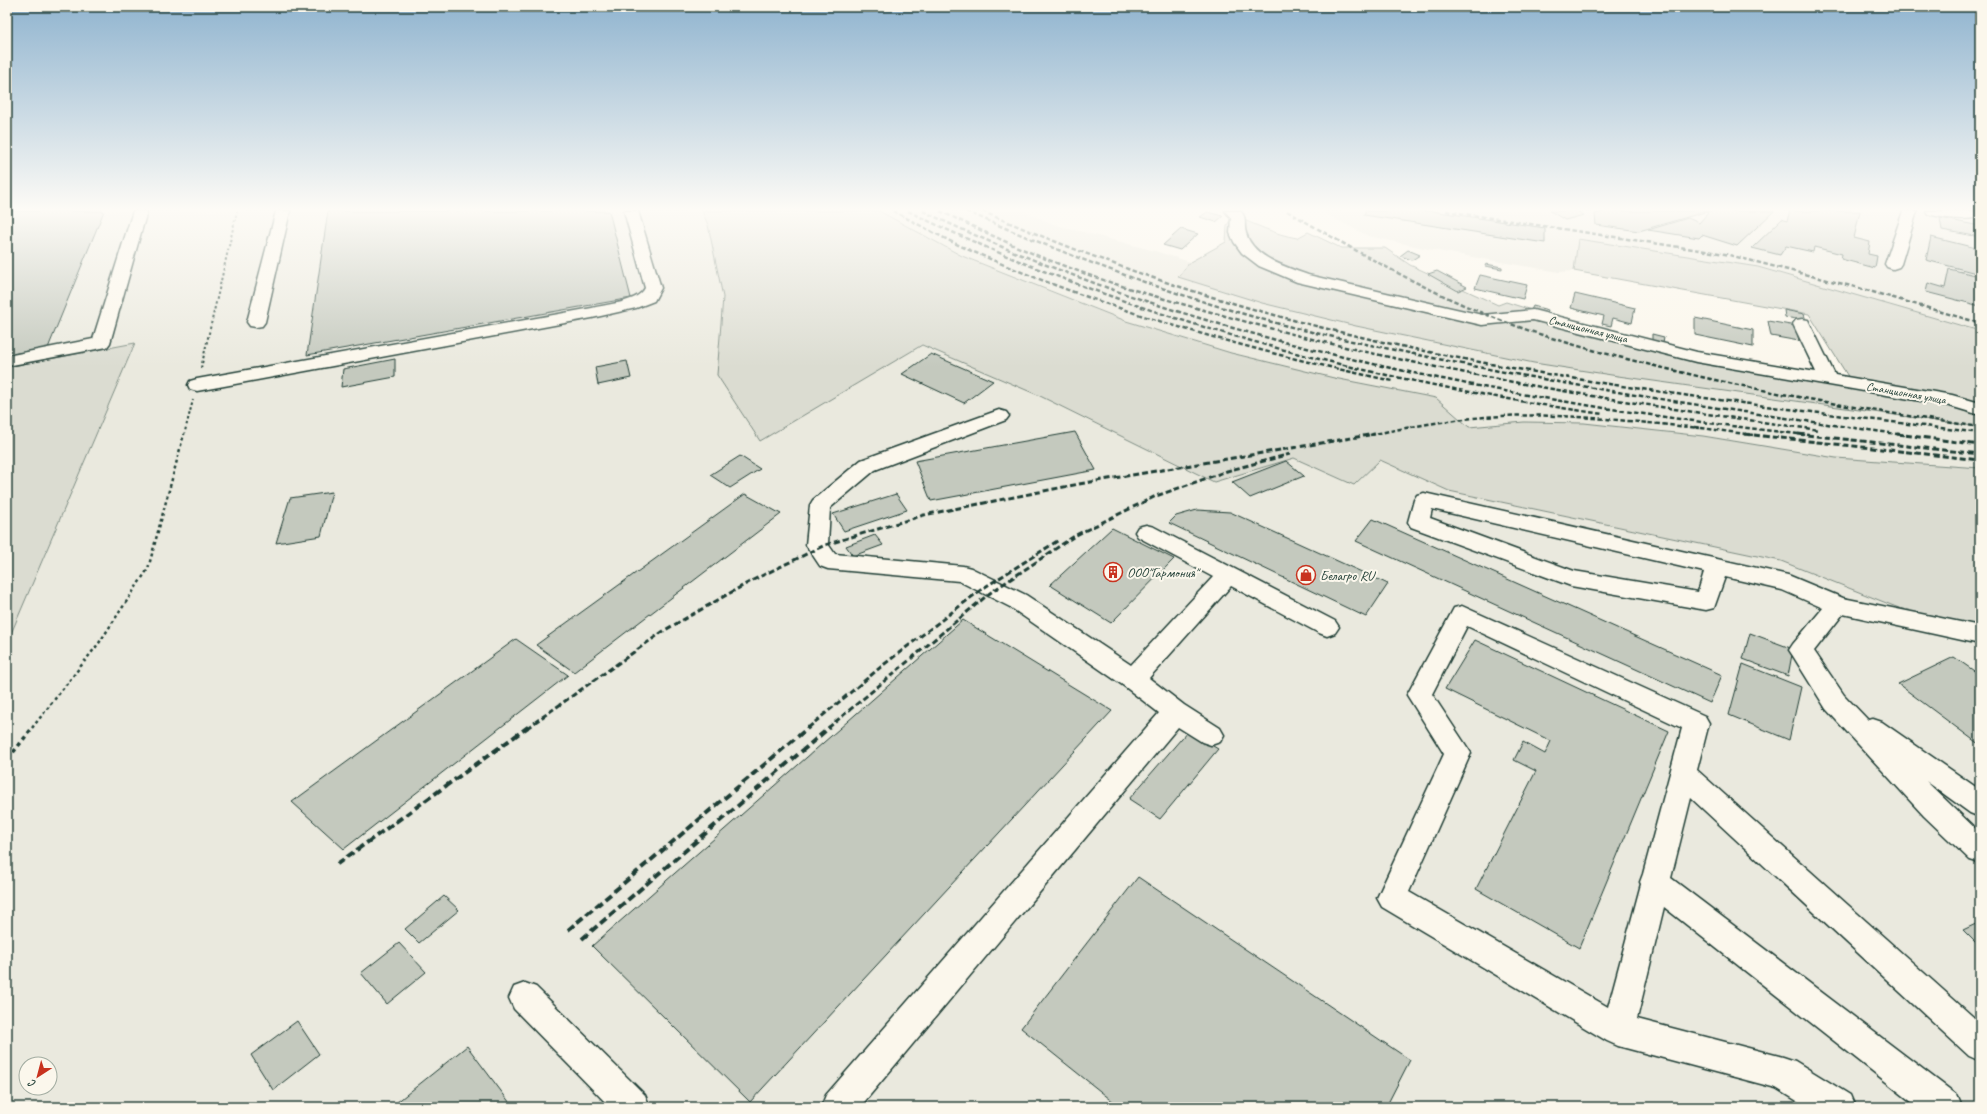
<svg xmlns="http://www.w3.org/2000/svg" width="1987" height="1114" viewBox="0 0 1987 1114" font-family="Caveat,sans-serif">
  <rect width="100%" height="100%" fill="#fbf7ec"/>
  <filter id="ink" filterUnits="userSpaceOnUse"><feTurbulence type="fractalNoise" baseFrequency=".025" numOctaves="2"/><feDisplacementMap in="SourceGraphic" scale="8" xChannelSelector="R" yChannelSelector="G"/><feConvolveMatrix kernelMatrix="1 2 1 2 8 2 1 2 1" color-interpolation-filters="sRGB"/></filter>
  <g filter="url(#ink)">
    <!-- built -->
    <g fill="#eae9de" fill-rule="evenodd">
      <path d="M7 211H702L708 225 723 297 717 375 760 441 922 345 1040 396 1214 482 1294 458 1354 485 1380 460 1449 491 1781 561 1924 618 1980 627V1107H7V643L135 344 7 367ZM26 1064H50V1088H26Z"/>
      <polygon points="879,211 1023,211 1053,224 1155,251 1190,262 1178,277 1262,303 1356,326 1534,363 1618,376 1980,427 1980,468 1836,458 1703,436 1584,423 1524,422 1469,427 1436,398 1334,378 1231,353 1126,321 962,256"/>
      <polygon points="1320,211 1950,211 1980,221 1980,331 1758,267 1578,239 1574,271 1559,272 1438,251 1368,236"/>
    </g>
    <!-- green -->
    <g fill="#dbdcd1" stroke="#7d8c82">
      <polygon points="702,211 879,211 962,256 1126,321 1231,353 1334,378 1436,398 1469,427 1524,422 1584,423 1703,436 1836,458 1980,468 1980,627 1924,618 1781,561 1449,491 1380,460 1354,485 1294,458 1214,482 1040,396 922,345 760,441 717,375 723,297 708,225"/>
      <path d="M1233 216C1256 224 1273 234 1297 238L1308 232 1341 248H1385L1410 265 1498 305 1506 302 1547 315 1693 353 1849 378 1809 314 1574 271 1578 239 1758 267 1980 331V427L1618 376 1534 363 1356 326 1262 303 1178 277 1190 262 1226 242 1227 225Z"/>
      <polygon points="135,343 7,643 7,367"/>
    </g>
    <!-- building -->
    <g fill="#c4c9be" stroke="#1f3d34">
      <polygon points="7,211 104,211 48,348 7,355"/>
      <polygon points="328,211 609,211 631,298 307,355"/>
      <polygon points="1365,211 1432,211 1545,228 1545,243 1364,215"/>
      <polygon points="1550,211 1577,211 1584,215 1565,220"/>
      <polygon points="1608,211 1774,211 1737,246 1702,235 1699,238 1648,230 1688,218 1699,223 1708,213 1705,212 1639,231 1596,225 1595,214"/>
      <polygon points="1790,211 1860,211 1854,238 1870,242 1868,254 1877,256 1875,268 1841,259 1842,254 1814,247 1813,252 1786,246 1780,255 1752,248 1782,219 1787,221"/>
      <polygon points="1207,212 1223,216 1216,222 1200,217"/>
      <polygon points="1940,218 1980,226 1980,237 1942,230"/>
      <polygon points="1181,229 1198,234 1180,250 1163,245"/>
      <polygon points="1931,237 1980,249 1980,274 1926,260"/>
      <polygon points="1408,250 1420,255 1412,260 1400,256"/>
      <polygon points="1486,264 1502,267 1502,269 1485,266"/>
      <polygon points="1949,269 1980,276 1980,306 1926,292 1928,283 1945,288"/>
      <polygon points="1437,271 1467,287 1458,291 1428,274"/>
      <polygon points="1480,275 1527,285 1523,299 1475,288"/>
      <polygon points="1575,294 1635,308 1632,323 1613,318 1611,326 1602,324 1604,316 1571,308"/>
      <polygon points="1533,306 1548,310 1547,314 1531,310"/>
      <polygon points="1784,310 1804,314 1806,321 1785,317"/>
      <polygon points="1695,318 1753,330 1753,347 1695,335"/>
      <polygon points="1768,321 1796,326 1799,341 1771,336"/>
      <polygon points="1652,334 1664,337 1663,344 1652,341"/>
      <polygon points="931,354 993,381 964,403 902,374"/>
      <polygon points="395,359 395,377 341,387 343,369"/>
      <polygon points="627,361 631,378 598,385 595,367"/>
      <polygon points="1075,432 1096,470 931,501 915,461"/>
      <polygon points="740,456 760,469 730,488 710,475"/>
      <polygon points="1286,461 1304,476 1250,498 1232,482"/>
      <polygon points="332,492 321,536 276,543 290,498"/>
      <polygon points="745,494 781,514 574,672 536,645"/>
      <polygon points="896,494 907,510 844,531 833,514"/>
      <polygon points="1197,510 1230,512 1388,584 1366,617 1169,523 1176,516"/>
      <polygon points="1373,519 1722,675 1710,703 1356,541"/>
      <polygon points="1112,528 1174,559 1111,623 1050,585"/>
      <polygon points="875,535 883,545 853,556 846,546"/>
      <polygon points="963,620 1112,711 750,1102 592,946"/>
      <polygon points="1750,633 1793,649 1788,676 1743,659"/>
      <polygon points="516,639 568,675 344,849 292,802"/>
      <polygon points="1475,640 1669,731 1579,948 1476,889 1536,771 1514,760 1523,742 1545,754 1551,741 1445,689"/>
      <polygon points="1954,657 1980,675 1980,745 1898,684"/>
      <polygon points="1743,664 1801,687 1789,740 1729,715"/>
      <polygon points="1188,731 1218,749 1160,819 1129,799"/>
      <polygon points="1138,877 1410,1060 1386,1107 1120,1107 1021,1028"/>
      <polygon points="444,896 459,910 419,943 405,929"/>
      <polygon points="1980,922 1980,947 1963,930"/>
      <polygon points="399,943 426,972 387,1004 361,973"/>
      <polygon points="297,1021 319,1054 273,1090 251,1055"/>
      <polygon points="467,1046 513,1107 391,1107"/>
    </g>
    <g fill="none" stroke-linecap="round" stroke-linejoin="round">
      <!-- minor casing -->
      <g stroke="#1f3d34" stroke-width="3">
        <g id="minor">
          <polygon points="133,211 147,211 110,343 107,347 7,366 7,356 93,339"/>
          <polygon points="276,211 290,211 265,322 262,326 256,327 250,326 247,322"/>
          <path d="M624 211H638L661 288 654 301 636 308 592 318 197 391 190 389 188 385 190 381 197 379 592 308C607 304 637 303 645 288Z"/>
          <path d="M1225 211H1240C1248 218 1243 224 1246 233 1253 258 1287 267 1308 275L1482 315 1533 310 1697 352 1816 372 1793 324 1796 320 1802 319 1808 320 1835 375 1952 395 1980 403V415L1950 406 1696 362 1533 320 1482 325 1297 282 1259 266 1242 253 1234 242 1230 233 1231 218Z"/>
          <polygon points="1903,211 1917,211 1901,264 1899,267 1893,269 1887,267 1885,264"/>
          <path d="M1926 211H1977L1980 215 1978 217C1962 221 1944 218 1928 214Z"/>
          <polygon points="999,410 1006,412 1009,416 1006,420 875,470 830,508 828,544 835,554 963,566 971,568 1026,595 1131,665 1213,577 1138,537 1135,532 1138,527 1146,525 1154,527 1335,621 1339,627 1335,633 1327,636 1319,633 1231,586 1149,678 1184,705 1220,728 1224,735 1220,742 1211,745 1202,742 1178,727 860,1107 821,1107 826,1095 1159,713 1124,686 1010,607 959,581 828,569 820,566 806,545 810,505 813,500 861,460"/>
          <path d="M1424 493 1788 575 1843 598 1980 626V644L1843 614 1814 651 1844 695 1868 720 1873 719 1882 722 1980 790V817L1970 813 1926 781 1980 833V863L1970 860 1924 816 1826 709 1793 656 1789 650 1793 644 1823 608 1782 590 1725 577 1714 608 1706 610 1571 586 1411 527 1408 522 1414 500 1417 495ZM1432 509 1704 572 1698 592 1574 571 1430 518Z"/>
          <path d="M1462 606 1705 716 1709 723 1697 770 1980 1023V1061L1969 1056 1691 798 1671 878 1957 1095 1962 1107H1918L1664 907 1637 1019 1783 1057 1795 1061 1850 1095 1855 1107H1807L1776 1088 1618 1046 1607 1041 1382 907 1377 898 1444 754 1407 695 1454 608ZM1467 626 1682 728 1643 874 1640 882 1641 884 1608 1007 1409 892 1471 753 1432 694Z"/>
          <polygon points="525,983 536,987 645,1095 650,1107 610,1107 514,1009 509,998 514,987"/>
        </g>
      </g>
      <!-- path-far2 -->
      <g stroke="#1f3d34" stroke-width="2" stroke-dasharray="2.5 2.5" stroke-linecap="butt">
        <polyline points="201,368 237,211"/>
        <polyline points="184,435 193,400"/>
      </g>
      <!-- path-far1 -->
      <polyline stroke="#1f3d34" stroke-width="2.5" stroke-dasharray="3 3" stroke-linecap="butt" points="32,728 99,643 148,569 184,434"/>
      <!-- path -->
      <polyline stroke="#1f3d34" stroke-width="3.5" stroke-dasharray="4 4" stroke-linecap="butt" points="7,757 12,754 33,727"/>
      <!-- minor -->
      <use href="#minor" fill="#fbf7ec" fill-rule="evenodd"/>
      <!-- rail-far2 -->
      <g stroke="#1f3d34" stroke-width="2.5" stroke-dasharray="4.5 2.5" stroke-linecap="butt">
        <path d="M893 211C920 225 946 240 974 252 1108 311 1250 351 1393 381"/>
        <path d="M908 211C1126 318 1364 380 1603 414"/>
        <path d="M923 211C1195 343 1508 401 1807 435"/>
        <path d="M940 211C983 231 1025 252 1070 268 1120 287 1171 301 1222 315 1418 371 1618 402 1819 430"/>
        <path d="M966 211C1065 255 1167 293 1272 322 1321 335 1370 345 1419 355 1580 389 1742 412 1904 435"/>
        <path d="M982 211C1063 246 1144 277 1229 302 1473 375 1728 401 1980 433"/>
        <path d="M1287 211C1356 251 1425 291 1500 320 1557 342 1617 357 1676 371 1777 395 1878 412 1980 427"/>
        <polyline points="1446,211 1725,254 1859,288 1980,323"/>
        <polyline points="1694,427 1753,435"/>
        <path d="M1370 435C1414 426 1457 418 1502 416 1568 413 1635 422 1700 428"/>
      </g>
      <!-- rail-far1 -->
      <g stroke="#1f3d34" stroke-width="3" stroke-dasharray="6 3" stroke-linecap="butt">
        <polyline points="1745,434 1980,460"/>
        <polyline points="1798,434 1980,454"/>
        <polyline points="1897,434 1980,445"/>
        <polyline points="527,728 665,630 753,580 825,545 924,515 1079,484 1375,434"/>
        <polyline points="808,728 882,666 982,589 1059,540"/>
        <polyline points="828,728 990,593 1076,535 1156,496 1227,471 1290,454"/>
      </g>
      <!-- rail -->
      <g stroke="#1f3d34" stroke-width="4" stroke-dasharray="8 4" stroke-linecap="butt">
        <polyline points="337,864 528,727"/>
        <polyline points="568,930 809,727"/>
        <polyline points="582,939 830,727"/>
      </g>
    </g>
  </g>
  <!-- sky -->
  <linearGradient id="sky" x2="0" y2="1"><stop stop-color="#90b4cf"/><stop offset="0.57" stop-color="#fdfbf6"/><stop offset="1" stop-color="#fdfbf6" stop-opacity="0"/></linearGradient>
  <rect width="1987" height="367" fill="url(#sky)"/>
  <!-- icons -->
  <defs>
    <g id="building-ring" transform="scale(1)"><circle r="9.5" fill="#fbf7ec" stroke="#c8321e" stroke-width="1.5"/><path d="M-4-6H4V6H1V3H-1V6H-4ZM-2.5-4.3h1.7v1.8h-1.7ZM.8-4.3h1.7v1.8H.8ZM-2.5-1h1.7V.8h-1.7ZM.8-1h1.7V.8H.8Z" fill="#c8321e"/></g>
    <g id="shop-ring" transform="scale(1)"><circle r="9.5" fill="#fbf7ec" stroke="#c8321e" stroke-width="1.5"/><path d="M-5-2.5h2.3a2.7 3.5 0 0 1 5.4 0H5L5.5 6h-11ZM-1.5-2.5h3a1.5 2.3 0 0 0-3 0Z" fill="#c8321e"/></g>
  </defs>
  <g fill-rule="evenodd">
    <use href="#building-ring" x="1113" y="572"/>
    <use href="#shop-ring" x="1306" y="575"/>
  </g>
  <g text-anchor="middle" dominant-baseline="central" stroke-width="4" stroke-linejoin="round" paint-order="stroke">
    <!-- far-street labels -->
    <g font-size="12" fill="#1f3d34" stroke="#fbf7ec">
      <text transform="translate(1588 329) rotate(14)">Станционная улица</text>
      <text transform="translate(1906 393) rotate(10)">Станционная улица</text>
    </g>
    <!-- poi labels -->
    <g font-size="14" fill="#1f3d34" stroke="#fbf7ec" text-anchor="start">
      <text x="1127" y="572">ООО"Гармония"</text>
      <text x="1320" y="575">Белагро RU</text>
    </g>
  </g>
  <!-- margin -->
  <rect width="1987" height="1114" fill="none" stroke="#fbf7ec" stroke-width="24"/>
  <rect x="12" y="12" width="1963" height="1090" fill="none" stroke="#1f3d34" stroke-width="1.5" filter="url(#ink)"/>
  <!-- north arrow -->
  <g transform="translate(38 1076) rotate(216)"><circle r="19" fill="#fbf7ec" stroke="#a3ada2"/>
  <path d="M0-3L7 15L0 10L-7 15Z" fill="#c8321e"/>
  <text y="-6" font-size="11" font-weight="bold" text-anchor="middle" fill="#1f3d34">С</text>
  </g>
</svg>
